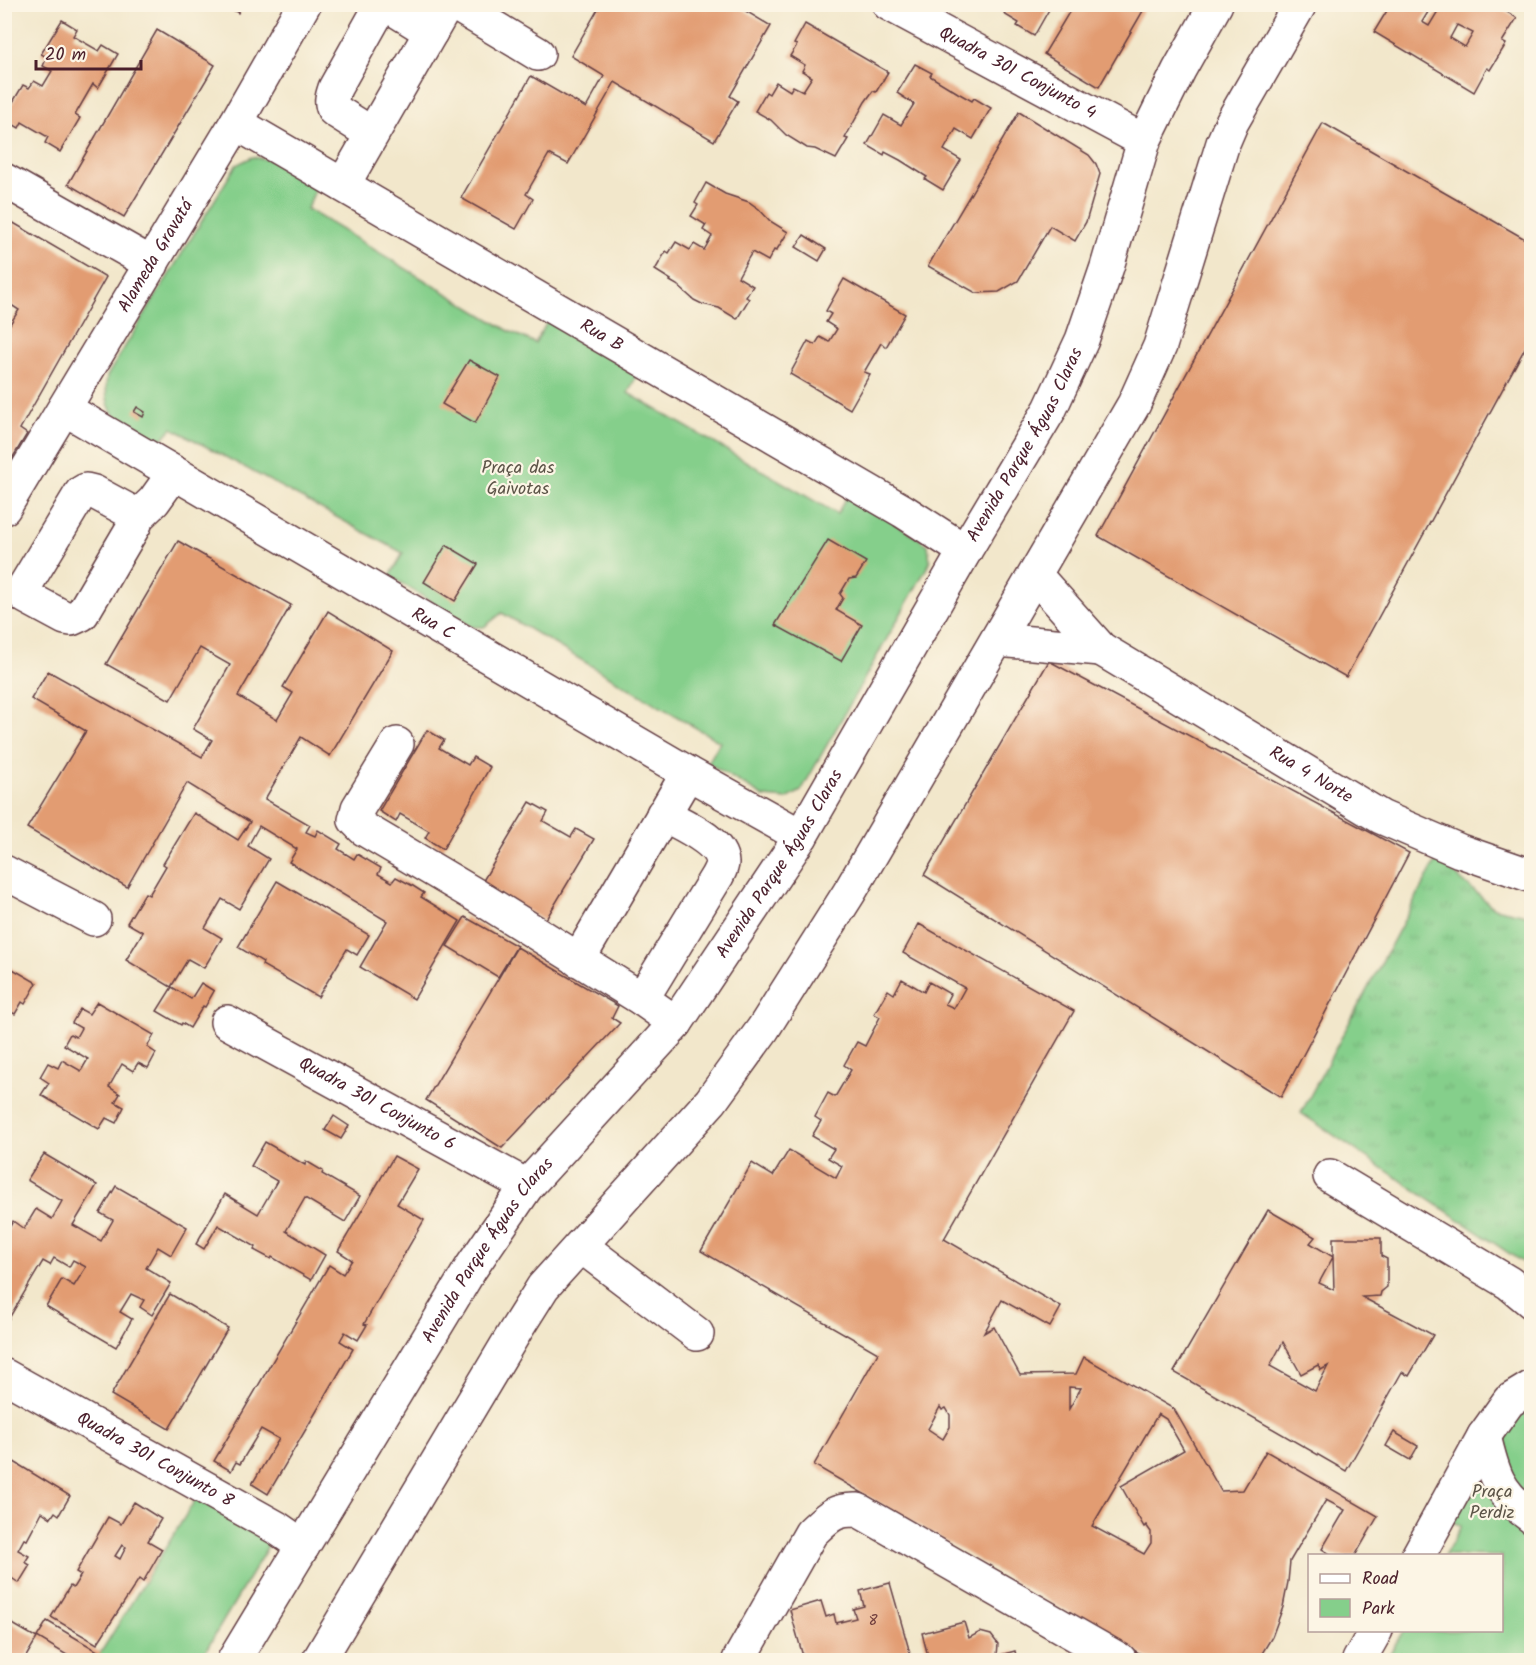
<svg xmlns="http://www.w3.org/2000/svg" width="1536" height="1665" viewBox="0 0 1536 1665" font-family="Kalam,sans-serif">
  <defs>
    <pattern id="grass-tufts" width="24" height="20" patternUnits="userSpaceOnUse" patternTransform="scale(1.5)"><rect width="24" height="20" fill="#85cf8b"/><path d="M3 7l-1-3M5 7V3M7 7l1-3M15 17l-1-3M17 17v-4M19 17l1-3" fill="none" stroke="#74b178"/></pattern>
  </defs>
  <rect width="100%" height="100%" fill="#fcf5e5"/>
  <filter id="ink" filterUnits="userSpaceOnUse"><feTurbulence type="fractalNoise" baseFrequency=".0167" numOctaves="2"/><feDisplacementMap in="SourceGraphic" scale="12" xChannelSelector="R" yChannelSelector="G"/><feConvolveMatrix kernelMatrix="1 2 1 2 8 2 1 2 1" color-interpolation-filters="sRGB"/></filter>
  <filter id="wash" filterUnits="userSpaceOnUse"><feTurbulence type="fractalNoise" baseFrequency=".008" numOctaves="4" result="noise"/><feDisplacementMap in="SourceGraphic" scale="24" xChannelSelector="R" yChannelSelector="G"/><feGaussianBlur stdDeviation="1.35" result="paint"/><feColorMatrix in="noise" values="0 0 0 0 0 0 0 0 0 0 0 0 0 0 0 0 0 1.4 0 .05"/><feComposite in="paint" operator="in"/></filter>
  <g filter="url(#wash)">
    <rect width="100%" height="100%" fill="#f2e7cb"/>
    <!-- grass -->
    <polygon fill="url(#grass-tufts)" stroke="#68775b" stroke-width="1.5" points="1437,859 1494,908 1531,916 1531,1268 1301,1113"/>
    <!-- park -->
    <g fill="#85cf8b" stroke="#68775b" stroke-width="1.5">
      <path d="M252 157 272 160 317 186 307 209 509 331 535 343 549 319 639 371 628 393 837 514 849 492 928 545 930 562 801 791 787 799 764 797 708 763 720 742 502 613 484 627H472L390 576 403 553 172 428 158 444C125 426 101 420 107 376L236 165Z"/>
      <polygon points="1531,1387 1531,1660 1386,1660 1403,1631 1502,1630 1502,1556 1445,1555 1461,1526 1440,1515"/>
      <polygon points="197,1497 277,1531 200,1660 96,1660"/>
    </g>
    <g id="blocks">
      <!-- building -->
      <g fill="#e29c72" fill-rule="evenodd">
        <polygon points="223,4 243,4 238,13"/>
        <polygon points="601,4 734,4 771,26 730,96 738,101 714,141 615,82 568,164 549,154 526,194 533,199 516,229 461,198 531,76 586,108 604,76 571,56"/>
        <polygon points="1009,4 1048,4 1051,6 1034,36 1017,26 1019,23 1004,14"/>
        <polygon points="1074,4 1099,4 1109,10 1113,4 1147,4 1099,87 1044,54"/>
        <path d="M1386 4H1494L1517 18 1502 42 1506 44 1490 70 1487 68 1474 92 1374 32 1388 9 1384 7ZM1431 7 1438 11 1429 26 1422 22ZM1457 25 1473 33 1465 47 1450 38Z"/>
        <polygon points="62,20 77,29 73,36 99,51 103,45 118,54 98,88 93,84 75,115 80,118 60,152 45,143 48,137 22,122 19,128 4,119 4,117 23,85 29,88 34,81 43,86 52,71 43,66 47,57 41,54"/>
        <polygon points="805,24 888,72 876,92 873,91 865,102 845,138 848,139 836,159 815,149 807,148 786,135 771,120 755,111 766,92 769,94 776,82 790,91 793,86 803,91 812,77 802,71 805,65 790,56 797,45 794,44"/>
        <polygon points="157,30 215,65 124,217 68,184"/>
        <polygon points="915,64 932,73 930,76 958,93 972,101 974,98 991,108 973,139 956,129 944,150 961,160 943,190 925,179 927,177 900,160 885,152 884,155 867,145 884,115 901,125 914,104 897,93"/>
        <polygon points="1019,112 1089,155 1096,164 1100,174 1086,222 1075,241 1050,226 1018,281 999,292 976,293 928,266"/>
        <polygon points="1323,123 1532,243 1532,335 1346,677 1098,536"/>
        <polygon points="706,183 725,194 749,202 759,209 770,221 788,232 776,251 774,250 768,261 752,252 749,257 738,277 753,286 746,297 749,299 737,319 719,308 702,304 694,300 677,285 670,281 671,280 655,270 666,251 669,253 676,242 690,250 694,244 704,250 712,236 703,230 706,225 691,216 698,205 695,203"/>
        <polygon points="5,218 106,277 20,429 27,434 10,462 4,458 4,321 10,324 19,310 5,301"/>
        <polygon points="804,235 826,249 819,261 796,247"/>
        <polygon points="844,279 905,314 886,347 881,343 864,372 870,374 850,409 790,374 808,341 815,345 820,337 829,342 837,329 826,322 831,314 826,311"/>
        <polygon points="469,360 500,377 475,423 442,404"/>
        <polygon points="137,407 145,412 143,417 134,412"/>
        <polygon points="828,540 866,562 856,578 849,579 840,594 843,598 836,610 862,625 841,661 775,625"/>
        <polygon points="178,541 291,605 238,696 277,720 293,693 283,687 328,611 393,651 330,756 301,737 265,799 310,825 306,832 315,836 318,830 341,844 338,849 354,859 357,854 381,868 378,874 392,882 396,877 413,886 424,893 421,897 460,921 414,999 360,967 387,921 289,862 297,849 259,826 248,846 269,859 239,909 222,899 205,928 222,938 204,968 188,959 171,987 126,960 143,932 127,923 145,893 149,895 166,866 163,864 194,813 238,840 250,822 187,783 127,887 27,828 86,731 31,699 48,671 202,757 212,740 193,729 230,665 200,648 170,700 106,664"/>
        <polygon points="446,545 478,564 455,601 424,582"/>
        <polygon points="1049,661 1409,853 1281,1097 924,875"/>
        <polygon points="427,730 444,740 439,748 468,765 473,757 490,767 443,849 425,838 429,831 400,814 396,822 379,811"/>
        <polygon points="530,802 548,812 543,821 571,837 576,829 594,839 545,921 481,884"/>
        <polygon points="277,881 369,935 357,955 347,949 318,997 262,965 263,962 238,947"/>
        <polygon points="465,917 517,946 498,977 447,946"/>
        <path d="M919 924 1074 1011 944 1239 1061 1307 1050 1327 1002 1300 984 1333 994 1327 1020 1375 1076 1374 1084 1357 1174 1409 1221 1491 1243 1490 1266 1451 1378 1516 1355 1556H1333L1322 1549 1345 1510 1326 1500 1290 1561 1288 1582 1283 1607 1272 1637 1258 1660H1151L814 1465 878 1353 701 1251 752 1163 773 1176 789 1150 836 1178 842 1166 828 1158 834 1149 812 1136 821 1121 815 1117 828 1093 835 1097 851 1070 844 1065 857 1042 865 1046 880 1017 874 1014 888 990 894 994 902 979 924 992 929 982 950 994 945 1004 954 1008 965 988 903 953ZM1069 1387 1081 1388 1069 1409ZM940 1407 942 1410 946 1408 950 1415V1427L943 1439 928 1429ZM1158 1414 1166 1419 1184 1450 1121 1486 1144 1527 1146 1525 1151 1532V1543L1144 1554 1092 1526Z"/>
        <polygon points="517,947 618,1006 612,1018 620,1023 502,1148 426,1100"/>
        <polygon points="4,964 37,983 25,1004 22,1002 15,1014 7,1010 4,1015"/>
        <polygon points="201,983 214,991 205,1007 203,1006 190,1028 182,1023 181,1025 157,1011 172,987 191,999"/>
        <polygon points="97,1002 154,1035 147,1047 156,1053 148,1068 138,1063 133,1071 122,1064 109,1087 120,1094 115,1102 124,1107 116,1123 106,1118 99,1129 41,1095 49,1083 40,1077 48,1063 58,1068 62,1060 81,1071 88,1059 64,1045 70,1034 76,1037 81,1028 72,1023 80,1009 89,1014"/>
        <polygon points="334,1116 349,1126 341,1139 325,1130"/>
        <polygon points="265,1142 305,1165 306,1161 323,1171 322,1174 360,1196 345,1222 305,1198 286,1231 325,1255 311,1280 272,1257 271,1259 254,1250 256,1247 218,1225 204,1249 196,1244 225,1194 258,1214 277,1181 251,1166"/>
        <polygon points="44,1154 97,1185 73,1225 101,1241 113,1220 100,1213 116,1186 187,1227 171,1255 158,1247 146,1268 171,1283 152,1315 140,1307 144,1300 131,1294 120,1312 132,1319 116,1347 46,1306 62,1279 74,1286 86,1267 73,1260 69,1267 54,1258 50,1265 43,1261 5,1325 5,1236 13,1221 24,1229 36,1209 52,1219 62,1201 27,1180"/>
        <polygon points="394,1156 418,1169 397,1204 424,1220 364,1324 367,1325 358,1340 345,1332 340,1341 353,1349 268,1494 252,1484 279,1439 261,1429 240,1464 236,1462 231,1471 214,1461 329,1265 343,1274 352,1260 338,1251"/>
        <path d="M1268 1210 1315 1237 1310 1243 1333 1257V1238H1381V1256L1387 1259V1287L1381 1292 1380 1296 1362 1297 1433 1335 1409 1376 1402 1372 1346 1471 1174 1372ZM1333 1257 1334 1290 1319 1283ZM1283 1342 1301 1374 1318 1365 1321 1370 1328 1366 1315 1391 1270 1366Z"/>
        <polygon points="170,1294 228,1328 169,1429 111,1395"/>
        <polygon points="1394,1432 1418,1446 1410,1460 1386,1446"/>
        <polygon points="6,1457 70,1496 59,1515 55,1512 51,1518 42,1512 27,1540 24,1539 18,1550 29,1556 25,1562 30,1565 19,1583 7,1575 4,1580"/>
        <path d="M134 1502 161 1519 148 1541 162 1549 143 1582 139 1579 97 1644 51 1617 70 1586 73 1588 81 1575 76 1572 108 1517 121 1524ZM122 1545 126 1547 120 1559 115 1556Z"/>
        <polygon points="890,1583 912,1660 804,1660 790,1610 821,1601 826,1617 834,1614 836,1623 856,1618 853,1609 864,1606 860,1591"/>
        <polygon points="4,1619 37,1638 24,1660 4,1660"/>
        <polygon points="47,1621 101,1653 96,1660 75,1660 37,1637"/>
        <polygon points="964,1622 969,1638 980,1632 991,1635 998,1644 997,1656 1015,1651 1017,1660 929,1660 922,1633"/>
      </g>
    </g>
  </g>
  <g filter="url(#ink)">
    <use href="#blocks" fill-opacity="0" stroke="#633d43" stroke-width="1.5"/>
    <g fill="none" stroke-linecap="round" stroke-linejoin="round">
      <!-- minor casing -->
      <g stroke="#633d43" stroke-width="36">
        <g id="minor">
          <polyline points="386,4 431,32"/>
          <polyline points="455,4 538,54"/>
          <path id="s1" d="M889 4 1144 141"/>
          <path id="s2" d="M236 123 903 511 965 551"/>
          <path d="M372 134 334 110C330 102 332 97 335 88L382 4"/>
          <polyline points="4,180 152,264"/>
          <polyline points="343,185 447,4"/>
          <path id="s3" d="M65 409 688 773 801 836"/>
          <polygon points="86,490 94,492 129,511 132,515 135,524 82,614 71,619 65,618 26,597 23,589 81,493"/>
          <path id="s4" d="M4 508 236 123 304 4"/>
          <polyline points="134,520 154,501 174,473"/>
          <path id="s5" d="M1035 575 1101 649 1381 817 1460 851 1532 876"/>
          <polyline points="997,640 1101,649"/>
          <polyline points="397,744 358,808 355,820 364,829 477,896 642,999 676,1023"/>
          <polyline points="4,872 94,919"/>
          <polyline points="578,960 688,773"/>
          <path d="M642 999 717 876C719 872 722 867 722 863 721 840 680 824 663 814"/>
          <path id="s6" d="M227 1022 527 1186"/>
          <polyline points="1330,1176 1509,1283 1532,1302"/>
          <polyline points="581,1246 697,1334"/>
          <path id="s7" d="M5 1376 277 1528 303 1546"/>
          <path d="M1484 1436C1493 1474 1498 1493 1532 1517"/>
          <polyline points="1418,1556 1484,1436 1509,1401 1532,1387"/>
          <path id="s8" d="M234 1660 471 1268 527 1186 676 1023 801 836 965 551 1050 409 1082 340 1107 267 1144 141 1179 70 1216 4"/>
          <polyline points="319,1660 516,1330 543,1287 711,1101 763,1029 849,893 1134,404 1160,346 1223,143 1232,122 1300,4"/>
          <path d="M739 1660 811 1533C828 1517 834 1509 858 1510L1120 1660"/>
          <polyline points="1359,1660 1376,1630"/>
        </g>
      </g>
      <!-- minor -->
      <use href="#minor" stroke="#fff" stroke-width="33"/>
    </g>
  </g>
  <g text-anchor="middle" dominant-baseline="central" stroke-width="4.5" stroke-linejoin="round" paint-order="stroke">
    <!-- number labels -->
    <g font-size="15" fill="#703e3d">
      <text x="873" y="1621">8</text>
    </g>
    <!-- street labels -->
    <g font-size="18" fill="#4a1f2b" stroke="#fcf5e5">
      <text stroke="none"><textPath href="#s1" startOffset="146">Quadra 301 Conjunto 4</textPath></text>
      <text stroke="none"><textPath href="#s4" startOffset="294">Alameda Gravatá</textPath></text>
      <text stroke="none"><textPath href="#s2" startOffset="423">Rua B</textPath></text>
      <text stroke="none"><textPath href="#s8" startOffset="1454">Avenida Parque Águas Claras</textPath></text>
      <text stroke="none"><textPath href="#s3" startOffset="426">Rua C</textPath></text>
      <text stroke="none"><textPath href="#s5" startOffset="344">Rua 4 Norte</textPath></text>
      <text stroke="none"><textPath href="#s8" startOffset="968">Avenida Parque Águas Claras</textPath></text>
      <text stroke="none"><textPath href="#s6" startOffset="171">Quadra 301 Conjunto 6</textPath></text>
      <text stroke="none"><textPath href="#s8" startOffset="482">Avenida Parque Águas Claras</textPath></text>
      <text stroke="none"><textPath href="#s7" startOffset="172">Quadra 301 Conjunto 8</textPath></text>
    </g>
    <!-- park labels -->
    <g font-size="18" fill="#5c5448" stroke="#fcf5e5">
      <text x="518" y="468">Praça das<tspan x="518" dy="21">Gaivotas</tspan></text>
      <text x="1492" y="1492">Praça<tspan x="1492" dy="21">Perdiz</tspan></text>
    </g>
  </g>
  <!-- margin -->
  <rect width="1536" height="1665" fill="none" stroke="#fcf5e5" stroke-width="24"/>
  <!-- legend -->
  <rect x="1308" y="1554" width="195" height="78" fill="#fcf5e5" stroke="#b59f9b" stroke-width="1.5"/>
  <rect x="1320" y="1574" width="30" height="9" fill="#ffffff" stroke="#b59f9b" stroke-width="1.5"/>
  <text x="1362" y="1584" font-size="18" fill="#4a1f2b">Road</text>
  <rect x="1320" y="1599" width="30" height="18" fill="#85cf8b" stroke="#b59f9b" stroke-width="1.5"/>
  <text x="1362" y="1614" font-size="18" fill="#4a1f2b">Park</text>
  <!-- scale -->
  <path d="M36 60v9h105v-9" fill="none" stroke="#4a1f2b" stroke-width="3"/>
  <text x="45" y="60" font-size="18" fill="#4a1f2b" stroke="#fcf5e5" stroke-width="4.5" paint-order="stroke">20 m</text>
</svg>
